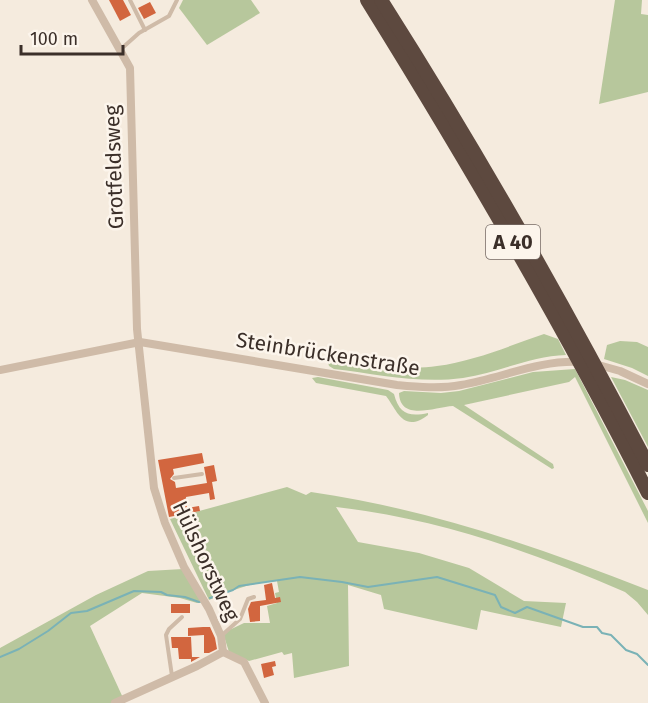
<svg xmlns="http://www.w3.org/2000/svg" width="648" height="703" viewBox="0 0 648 703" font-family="'Fira Sans',sans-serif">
  <rect width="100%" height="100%" fill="#f5ebde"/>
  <!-- green -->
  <g fill="#b7c79c">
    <polygon points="183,0 251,0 260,13 207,45 179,8"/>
    <polygon points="615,0 642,0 641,14 648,15 648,92 599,104"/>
    <path d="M544 334 558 339 566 355C530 356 498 373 463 378 419 384 377 374 334 369L329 366 328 362 330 358C365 362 402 371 437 366 474 361 509 346 544 334Z"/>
    <polygon points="620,341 637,342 648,347 648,376 632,368 604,359 607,345"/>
    <path d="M575 369 648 511V523L575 377 569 382 464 405 553 464 554 468 552 469 453 406C435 407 400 422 399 393L404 391 441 393 459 391 533 372Z"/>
    <path d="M318 377 388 390 394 394C399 414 409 417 428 413V415C403 434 397 410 386 396L316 383 312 378Z"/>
    <polygon points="611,377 625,380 648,390 648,447"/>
    <path d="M287 487 306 495 311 492C429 509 538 547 648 590V615L637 602 625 592C533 552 436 518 336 507L358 542 419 553 469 568 524 601 566 603 561 627 481 610 477 630 384 609 381 595 348 585 349 666 294 678 292 653 284 655 282 652 249 661 229 652 223 633 244 623H270L267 606 277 603 275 593 279 592 277 581C254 581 230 591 209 600L170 519Z"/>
    <polygon points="183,569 204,602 197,603 180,598 142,593 90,626 124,700 117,703 0,703 0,648 96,595 148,571"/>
  </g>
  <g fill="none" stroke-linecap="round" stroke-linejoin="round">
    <!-- stream -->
    <g stroke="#7ab2b6" stroke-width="2">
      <polyline points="210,598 233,590 239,586 300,577 342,582 368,587 437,577 495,595 501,607 515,613 527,607 583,627 597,627 602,633 611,635 626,650 637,654 648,665"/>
      <polyline points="0,657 19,649 48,631 71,613 87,611 134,591 161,592 167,595 185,597 199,602 202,601"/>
    </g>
  </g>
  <!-- building -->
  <g fill="#d2663f">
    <polygon points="109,0 123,0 131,15 120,21"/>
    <polygon points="150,2 156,13 144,19 138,8"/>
    <polygon points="202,453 204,463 173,469 174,474 170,479 175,482 176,488 207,483 204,467 214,465 217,481 212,482 215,499 210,500 209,493 186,497 187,508 199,506 200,511 169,517 158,460"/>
    <polygon points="272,583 275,598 280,597 281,602 260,606 260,621 250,622 248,609 251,602 266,600 264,585"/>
    <rect x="171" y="604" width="19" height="9"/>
    <polygon points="203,627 210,627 215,638 217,649 209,653 204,653 204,635 188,636 188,628"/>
    <polygon points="171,637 191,637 192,657 200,657 191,662 191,659 179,659 178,648 172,648"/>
    <polygon points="275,661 276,666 272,667 274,675 264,678 261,664"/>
  </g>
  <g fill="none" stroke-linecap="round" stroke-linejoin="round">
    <!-- lane -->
    <g stroke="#cfbba8" stroke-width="4">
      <polyline points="130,0 145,30"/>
      <polyline points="120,50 139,33 169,16 177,0"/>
      <polyline points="174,478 202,474"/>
      <polyline points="221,636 240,619 248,599 254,597"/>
      <polyline points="172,676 166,635 169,629 182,617"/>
    </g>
    <!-- street -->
    <g stroke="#cfbba8" stroke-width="8">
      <polyline points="92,0 130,68 137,329 154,488 165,523 184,567 209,609 221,636 223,652 197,666 115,703"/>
      <polyline points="595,364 620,371 648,384"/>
      <path d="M0 370 140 342 397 385C418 387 440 389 461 385 502 378 538 360 580 362"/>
      <polyline points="223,652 244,662 265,703"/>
    </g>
    <!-- highway -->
    <g stroke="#5d493f" stroke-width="14">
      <path d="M367 0C467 161 563 324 648 493"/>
      <path d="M381 0C477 151 565 306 648 465"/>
    </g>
  </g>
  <g text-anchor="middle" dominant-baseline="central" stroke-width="5" stroke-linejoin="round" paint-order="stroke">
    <!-- shield labels -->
    <rect fill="#fcf5ec" stroke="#756a64" stroke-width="1.5" x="486" y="225" width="54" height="34" rx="4.5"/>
    <g font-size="20" font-weight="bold" fill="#3b2f29">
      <text x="513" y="242">A 40</text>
    </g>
    <!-- street labels -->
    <g font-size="21" fill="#3b2f29" stroke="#fcf5ec">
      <text transform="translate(114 167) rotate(-92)">Grotfeldsweg</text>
      <text transform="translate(328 354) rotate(9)">Steinbrückenstraße</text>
      <text transform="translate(206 561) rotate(65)">Hülshorstweg</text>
    </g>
  </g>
  <!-- scale -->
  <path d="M21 45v9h102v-9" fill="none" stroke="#3b2f29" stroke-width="3"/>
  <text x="30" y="45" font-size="18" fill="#3b2f29" stroke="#fcf5ec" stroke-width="4.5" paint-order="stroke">100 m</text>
</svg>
